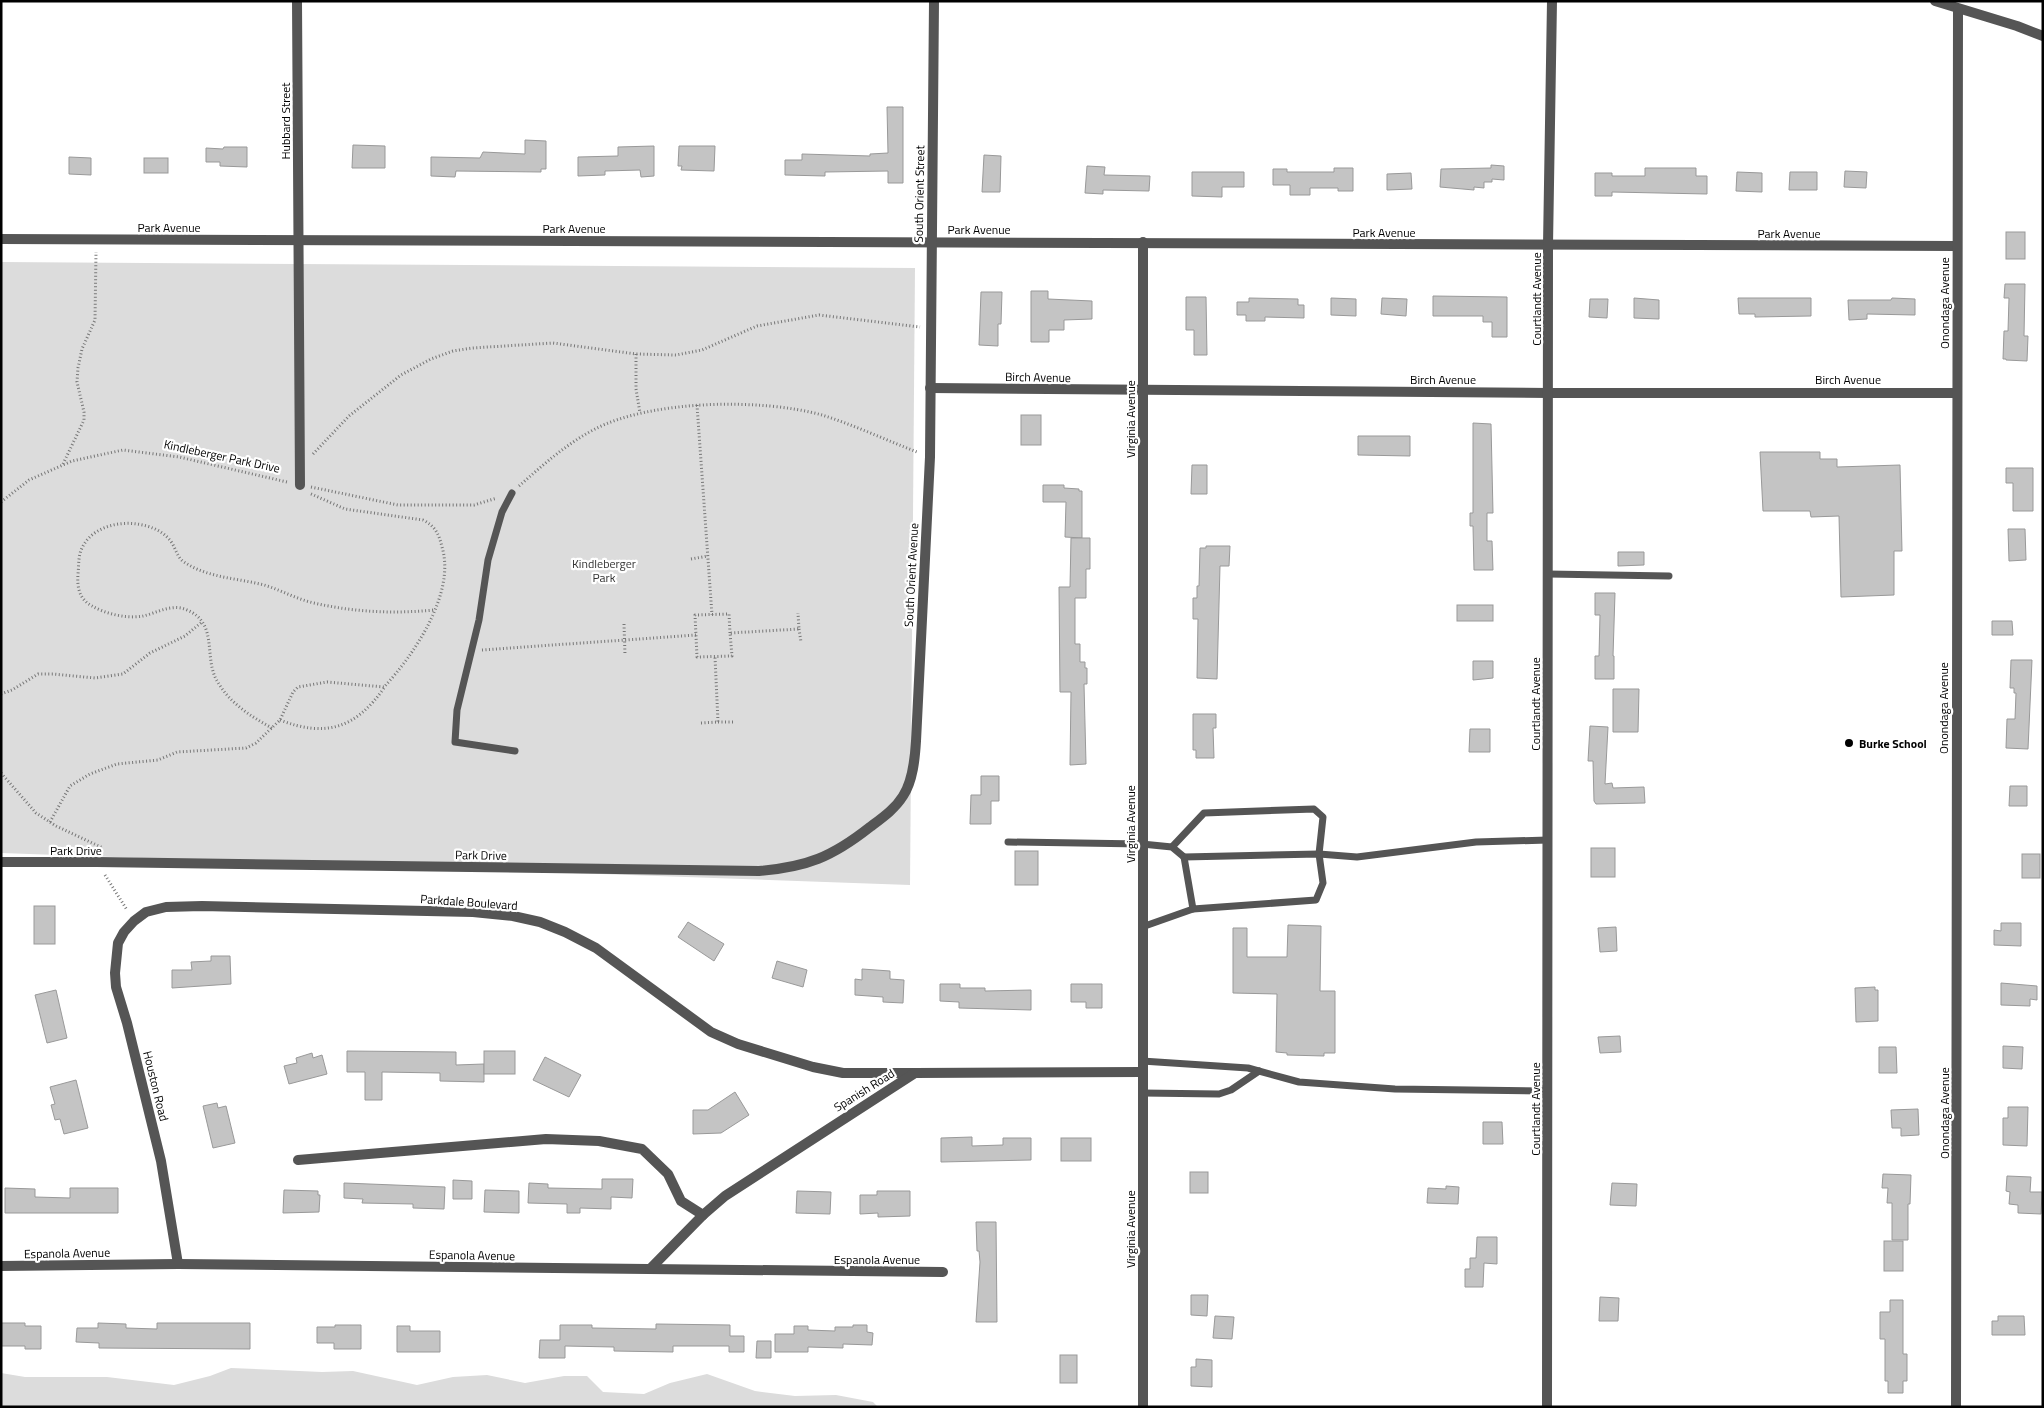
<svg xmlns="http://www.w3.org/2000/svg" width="2044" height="1408" viewBox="0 0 2044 1408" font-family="'Titillium Web',sans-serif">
  <rect width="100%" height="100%" fill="#fff"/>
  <!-- green -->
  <g fill="#dcdcdc">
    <polygon points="1,262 915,268 910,885 1,853"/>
    <polygon points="231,1368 322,1372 353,1371 417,1385 453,1377 487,1375 525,1383 564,1376 587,1376 603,1392 644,1394 670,1383 707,1374 755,1391 795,1396 836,1395 873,1402 878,1407 1,1407 1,1373 25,1377 107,1377 174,1385 210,1376"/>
  </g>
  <!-- building -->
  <g fill="#c4c4c4" stroke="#999">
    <polygon points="887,107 903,107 903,183 888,183 888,171 825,172 825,176 785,175 785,160 802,160 802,154 870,156 870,154 888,153"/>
    <polygon points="525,140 546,141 546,169 541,169 541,172 456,171 455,177 431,176 431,157 480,158 483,152 525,154"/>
    <polygon points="353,145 385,146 385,168 352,168"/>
    <polygon points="654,146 654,176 641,177 640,170 605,171 605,175 578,176 578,157 618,156 618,147"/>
    <polygon points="679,146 715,146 714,171 681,170 682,166 678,166"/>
    <polygon points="224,147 247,147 247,167 220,166 220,162 206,162 206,148 223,149"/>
    <polygon points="984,155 1001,156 1000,192 982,192"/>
    <polygon points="69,157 91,158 91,175 69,174"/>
    <rect x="144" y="158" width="24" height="15"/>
    <polygon points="1491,165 1504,166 1504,180 1492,179 1492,182 1484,182 1484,188 1474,187 1474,190 1440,187 1441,169 1491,168"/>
    <polygon points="1087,166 1105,167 1104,175 1150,176 1149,191 1103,190 1103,194 1085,193"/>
    <polygon points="1334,168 1353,168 1353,191 1338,191 1338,188 1310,188 1310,195 1290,195 1290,185 1273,185 1273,169 1287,169 1287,172 1334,172"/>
    <polygon points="1645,168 1696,168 1696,176 1707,176 1707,194 1612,192 1612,196 1595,196 1595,173 1612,173 1612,176 1645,176"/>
    <polygon points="1845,171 1867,172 1866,188 1844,187"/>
    <polygon points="1192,172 1244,172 1244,187 1222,187 1222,197 1192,196"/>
    <polygon points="1737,172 1762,173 1762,192 1736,191"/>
    <polygon points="1790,172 1817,172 1817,190 1789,190"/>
    <polygon points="1411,173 1412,189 1387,190 1387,174"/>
    <rect x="2006" y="232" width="19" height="27"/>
    <polygon points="2005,284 2025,284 2024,336 2028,336 2027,361 2006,360 2006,359 2003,359 2004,331 2008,331 2009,298 2004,298"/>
    <polygon points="1031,291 1048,291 1048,299 1092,301 1092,319 1064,320 1064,330 1049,330 1049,342 1031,342"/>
    <polygon points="981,292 1002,292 1001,324 998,324 998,346 979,345"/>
    <polygon points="1433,296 1507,297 1507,337 1492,337 1492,322 1483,322 1483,316 1433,316"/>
    <polygon points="1186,297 1206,297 1207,355 1194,355 1194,330 1186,330"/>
    <polygon points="1249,298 1298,299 1298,305 1304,305 1304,318 1265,317 1265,321 1246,321 1246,315 1237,315 1237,302 1249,302"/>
    <polygon points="1331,298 1356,299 1356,316 1331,315"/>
    <polygon points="1382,298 1407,299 1406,316 1381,314"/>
    <polygon points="1634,298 1659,300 1659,319 1634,318"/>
    <polygon points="1738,298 1811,298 1811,316 1755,317 1755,314 1739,314"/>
    <polygon points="1892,298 1915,299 1915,315 1867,314 1867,319 1849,320 1848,300 1891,300"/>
    <polygon points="1590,299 1608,299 1607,318 1589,317"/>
    <rect x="1021" y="415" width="20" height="30"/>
    <polygon points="1473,423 1491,424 1493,513 1487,513 1487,541 1492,541 1493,570 1474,570 1473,526 1470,526 1470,513 1473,513"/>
    <polygon points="1358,436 1410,436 1410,456 1358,455"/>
    <polygon points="1760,452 1820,452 1820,459 1837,459 1837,467 1900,465 1902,551 1894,551 1894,595 1841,597 1839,516 1811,517 1810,511 1763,511"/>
    <polygon points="1192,465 1207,465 1207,494 1191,494"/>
    <polygon points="2006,468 2033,468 2033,511 2013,511 2013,483 2006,483"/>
    <polygon points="1043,485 1064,485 1064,488 1079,489 1079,491 1082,491 1082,538 1065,537 1066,502 1043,502"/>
    <polygon points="2008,529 2025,529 2026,560 2009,561"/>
    <polygon points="1071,538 1090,538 1090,569 1086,569 1086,598 1075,598 1075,644 1080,644 1080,662 1085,662 1085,668 1087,668 1087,684 1084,684 1086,764 1070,765 1071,692 1060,692 1059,587 1070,587"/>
    <polygon points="1206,546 1230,546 1229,566 1220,566 1217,679 1197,678 1198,619 1193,619 1193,598 1197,598 1197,586 1199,586 1200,548 1206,548"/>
    <polygon points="1618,552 1644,552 1644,565 1618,566"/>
    <polygon points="1595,593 1615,593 1613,656 1614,656 1614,679 1595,679 1595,656 1599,656 1600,615 1595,615"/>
    <rect x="1457" y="605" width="36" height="16"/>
    <polygon points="1992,621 2012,621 2013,635 1992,635"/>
    <polygon points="2011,660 2032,660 2028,749 2006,748 2007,719 2015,719 2016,693 2014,693 2014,688 2010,688"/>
    <polygon points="1473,661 1493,661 1493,678 1473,680"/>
    <polygon points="1613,689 1639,689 1638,732 1613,732"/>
    <polygon points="1193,714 1216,714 1216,728 1213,728 1214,758 1196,758 1196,750 1193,750"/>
    <polygon points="1590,726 1608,727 1605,784 1612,783 1613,788 1644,787 1645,803 1596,804 1594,801 1593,761 1588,761"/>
    <polygon points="1470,729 1490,729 1490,752 1469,752"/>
    <polygon points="981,776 999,776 999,801 991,801 991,824 970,824 971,795 981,795"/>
    <polygon points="2010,786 2027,786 2027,806 2009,806"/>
    <rect x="1591" y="848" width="24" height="29"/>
    <rect x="1015" y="851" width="23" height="34"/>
    <rect x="2022" y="854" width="18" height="24"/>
    <rect x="34" y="906" width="21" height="38"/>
    <polygon points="688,922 724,944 714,961 678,937"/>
    <polygon points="2001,923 2021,923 2021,946 1994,945 1994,930 2001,931"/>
    <polygon points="1288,925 1321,926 1320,991 1335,991 1335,1053 1324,1053 1324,1056 1287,1055 1287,1053 1276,1052 1277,994 1233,993 1233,928 1247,928 1247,957 1287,957"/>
    <polygon points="1616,927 1617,951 1600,952 1598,928"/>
    <polygon points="211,956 230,956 231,984 172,988 172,970 192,970 191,962 211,961"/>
    <polygon points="777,961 807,970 803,987 772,978"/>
    <polygon points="862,969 890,971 890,979 904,980 903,1003 883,1002 883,997 855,995 855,979 862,980"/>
    <polygon points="2001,983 2037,986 2037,1000 2030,999 2030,1006 2001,1005"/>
    <polygon points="940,984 960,984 960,988 985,988 985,991 1031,990 1031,1010 959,1008 959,1002 940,1001"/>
    <polygon points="1071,984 1102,984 1102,1008 1086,1008 1086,1002 1071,1002"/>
    <polygon points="1875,987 1875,990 1878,990 1878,1021 1856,1022 1855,988"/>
    <polygon points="56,990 67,1038 47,1043 35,995"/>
    <polygon points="1620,1036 1621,1052 1600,1053 1598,1037"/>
    <polygon points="2003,1046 2023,1047 2022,1069 2003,1068"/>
    <polygon points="1879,1047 1896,1047 1897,1073 1879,1073"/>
    <polygon points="347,1051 456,1052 456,1065 484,1064 484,1082 440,1081 440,1073 382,1072 382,1100 365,1100 365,1072 347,1072"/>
    <rect x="484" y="1051" width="31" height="23"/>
    <polygon points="312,1053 313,1058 322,1055 327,1074 289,1084 284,1066 297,1063 296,1058"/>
    <polygon points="545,1057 581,1075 569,1097 533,1080"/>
    <polygon points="76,1080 88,1128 64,1134 60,1119 55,1120 51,1105 55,1104 50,1087"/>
    <polygon points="735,1092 749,1115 721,1133 693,1134 693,1110 708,1110"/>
    <polygon points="217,1103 218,1108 226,1106 235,1143 213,1148 203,1106"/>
    <polygon points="2008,1107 2028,1107 2027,1146 2003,1145 2003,1118 2008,1118"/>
    <polygon points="1918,1109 1919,1135 1901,1136 1901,1128 1892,1128 1891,1110"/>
    <polygon points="1483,1122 1502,1122 1503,1144 1483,1144"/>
    <polygon points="972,1137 972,1146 1003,1145 1003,1138 1031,1138 1031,1160 941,1162 941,1138"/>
    <rect x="1061" y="1138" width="30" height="23"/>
    <rect x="1190" y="1172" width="18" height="21"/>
    <polygon points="1883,1174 1911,1175 1910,1204 1908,1204 1908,1240 1892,1240 1892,1203 1887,1203 1888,1188 1882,1188"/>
    <polygon points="2007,1176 2031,1177 2030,1192 2042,1192 2041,1214 2018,1213 2018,1205 2009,1204 2010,1192 2006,1191"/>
    <polygon points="602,1179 633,1179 632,1198 611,1197 611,1209 580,1208 580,1213 567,1213 567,1204 528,1203 529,1183 548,1184 548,1188 602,1189"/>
    <polygon points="453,1180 472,1181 472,1199 453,1199"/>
    <polygon points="344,1183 445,1187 444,1209 413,1208 413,1204 362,1203 363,1199 344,1198"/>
    <polygon points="1612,1183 1637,1184 1636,1206 1610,1205"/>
    <polygon points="1446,1186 1459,1187 1458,1204 1427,1203 1428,1188 1446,1189"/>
    <polygon points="5,1188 35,1189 35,1197 70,1198 70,1188 118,1188 118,1213 5,1213"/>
    <polygon points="284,1190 318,1191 318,1195 320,1195 319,1212 283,1213"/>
    <polygon points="485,1190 519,1191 519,1213 484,1212"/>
    <polygon points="797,1191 831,1192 830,1214 796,1213"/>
    <polygon points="877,1191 910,1191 910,1216 878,1217 878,1213 860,1214 860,1195 877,1195"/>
    <polygon points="976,1222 996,1222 997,1322 976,1322 980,1262 979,1251 977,1251"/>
    <polygon points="1477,1237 1497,1237 1497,1264 1484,1263 1483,1287 1465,1287 1465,1269 1470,1269 1470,1258 1476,1258"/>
    <rect x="1884" y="1241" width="19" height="30"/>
    <polygon points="1191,1295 1208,1295 1207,1316 1191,1315"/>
    <polygon points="1600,1297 1619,1298 1618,1321 1599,1321"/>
    <polygon points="1890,1300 1903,1300 1903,1354 1907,1354 1907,1381 1903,1381 1903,1393 1888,1393 1888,1381 1885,1381 1885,1339 1880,1339 1880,1312 1890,1312"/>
    <polygon points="1215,1316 1234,1317 1232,1339 1213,1338"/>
    <polygon points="1998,1316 2024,1316 2025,1335 1992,1335 1992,1321 1998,1321"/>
    <polygon points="1,1323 25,1323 25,1326 41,1326 41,1349 25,1349 25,1346 1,1346"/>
    <polygon points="98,1323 126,1324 126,1328 157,1329 157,1323 250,1323 250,1349 99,1348 99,1343 76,1342 77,1328 98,1328"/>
    <polygon points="656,1324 730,1325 730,1336 744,1336 744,1352 729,1352 729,1346 673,1346 673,1352 614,1351 614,1347 565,1346 565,1358 539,1358 540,1340 560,1340 560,1325 592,1325 592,1328 656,1329"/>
    <polygon points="335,1325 361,1325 361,1349 334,1349 334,1343 317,1343 317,1327 335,1327"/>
    <polygon points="853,1325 867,1325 867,1332 873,1333 872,1345 843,1344 843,1348 808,1347 808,1352 775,1352 775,1334 794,1334 794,1326 808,1326 808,1330 835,1331 835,1327 853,1327"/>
    <polygon points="397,1326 410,1326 410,1331 440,1331 440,1352 397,1352"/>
    <polygon points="757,1341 771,1341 771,1358 756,1358"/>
    <rect x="1060" y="1355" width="17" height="28"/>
    <polygon points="1196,1359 1212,1360 1212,1387 1191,1386 1191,1367 1196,1367"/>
  </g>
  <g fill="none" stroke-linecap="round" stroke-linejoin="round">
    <!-- path -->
    <g stroke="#777" stroke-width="3" stroke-dasharray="1 2.5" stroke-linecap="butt">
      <polyline points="636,354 636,389 640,413"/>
      <polyline points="697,405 712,615"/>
      <polyline points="313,454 349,416 401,375 431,359 453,351 472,348 553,343 636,354 676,355 702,350 757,326 819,315 920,327"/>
      <polyline points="63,464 84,420 84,412 77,382 78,368 82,349 95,320 96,252"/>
      <path d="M519 486C543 465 566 444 595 429 651 400 761 398 822 415 854 425 886 440 917 452"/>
      <polyline points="311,487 398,505 474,505 497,498"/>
      <polyline points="1,502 29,480 72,461 123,450 179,457 287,482"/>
      <polyline points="691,559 708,556"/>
      <polyline points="624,624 625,655"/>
      <polyline points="799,629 801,642"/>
      <polyline points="730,633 729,614 695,615 697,657 732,656 730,633 799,629 798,613"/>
      <polyline points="482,650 696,635"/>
      <polyline points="1,694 12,690 38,674 53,674 95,678 123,674 150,653 185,636 202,622"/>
      <path d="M280 720C326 738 356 728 384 688"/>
      <polyline points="718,722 735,722"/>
      <polyline points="701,723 718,722 715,657"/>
      <path d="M272 728C250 716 228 702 216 679 204 655 218 623 187 610 172 603 157 613 143 616 127 619 106 614 92 606 79 599 77 587 78 574 79 565 78 556 82 548 91 528 117 521 137 524 151 526 164 531 172 543 176 550 178 558 184 562 208 578 237 578 264 585 281 590 296 599 314 603 353 612 393 614 434 610"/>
      <polyline points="1,773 36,813 56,826 103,848"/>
      <path d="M50 822 70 786 90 774 117 764 158 760 177 752 246 748 256 743 280 720 293 692 298 687 327 682 384 687C414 655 456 593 442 547 439 534 435 526 423 520L345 509 309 493"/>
      <polyline points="105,875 127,910"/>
    </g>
    <!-- service -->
    <g stroke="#555" stroke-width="7">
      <polyline points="512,493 502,512 488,560 479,620 457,710 455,742 515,751"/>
      <polyline points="1548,574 1669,576"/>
      <polyline points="1008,842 1142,844 1172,847 1184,857 1319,854 1357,857 1476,842 1548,840"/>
      <polyline points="1172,847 1204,813 1314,809 1323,817 1319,854 1323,883 1316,900 1193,909 1184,857"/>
      <polyline points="1142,927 1193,909"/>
      <polyline points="1142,1061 1248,1068 1299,1082 1395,1089 1547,1091"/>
      <polyline points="1142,1093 1219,1094 1231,1090 1259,1071"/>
    </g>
    <!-- minor -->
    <g stroke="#555" stroke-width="10">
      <polyline points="297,1 300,485"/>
      <polyline points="1935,1 2017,26 2043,36"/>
      <polyline points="1,239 1956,246"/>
      <polyline points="930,388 1549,393 1956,393"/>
      <path d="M1 862H97L759 871C807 867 832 857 870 827 882 818 895 809 903 796 913 781 915 758 916 741L930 457 934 1"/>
      <polyline points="298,1160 546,1139 599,1141 642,1149 668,1174 681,1201 703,1215"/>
      <polyline points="178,1264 161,1161 127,1023 116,987 115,973 118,943 124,932 134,921 146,912 166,907 202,906 473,912 513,916 540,922 565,932 596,948 711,1032 738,1044 813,1067 843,1073 915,1073"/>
      <polyline points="1,1266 178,1264 943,1272"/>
      <polyline points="650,1269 703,1215 725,1196 915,1073 1142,1072"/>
      <polyline points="1143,1407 1143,242"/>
      <polyline points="1547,1407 1548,245 1552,1"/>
      <polyline points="1956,1407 1958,9"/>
    </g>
  </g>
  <!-- markers -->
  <circle fill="#000" stroke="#fff" stroke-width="2" cx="1849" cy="743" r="5"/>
  <g text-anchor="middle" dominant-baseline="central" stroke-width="4.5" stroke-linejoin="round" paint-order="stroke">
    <!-- street labels -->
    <g font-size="12" fill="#000" stroke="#fff">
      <text transform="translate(285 121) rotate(-90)">Hubbard Street</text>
      <text transform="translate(919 194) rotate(-89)">South Orient Street</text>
      <text x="169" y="227">Park Avenue</text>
      <text x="574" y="228">Park Avenue</text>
      <text x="979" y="229">Park Avenue</text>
      <text x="1384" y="232">Park Avenue</text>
      <text x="1789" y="233">Park Avenue</text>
      <text transform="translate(1536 299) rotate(-90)">Courtlandt Avenue</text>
      <text transform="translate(1944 303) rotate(-90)">Onondaga Avenue</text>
      <text transform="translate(1038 377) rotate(1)">Birch Avenue</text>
      <text x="1443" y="379">Birch Avenue</text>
      <text x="1848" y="379">Birch Avenue</text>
      <text transform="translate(1130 419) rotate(-90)">Virginia Avenue</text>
      <text transform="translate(222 456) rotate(12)">Kindleberger Park Drive</text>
      <text transform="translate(911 575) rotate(-87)">South Orient Avenue</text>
      <text transform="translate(1535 704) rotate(-90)">Courtlandt Avenue</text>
      <text transform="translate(1943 708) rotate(-90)">Onondaga Avenue</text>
      <text transform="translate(1130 824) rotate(-90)">Virginia Avenue</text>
      <text x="76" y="850">Park Drive</text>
      <text transform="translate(481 855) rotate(1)">Park Drive</text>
      <text transform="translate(469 902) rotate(4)">Parkdale Boulevard</text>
      <text transform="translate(156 1086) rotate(76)">Houston Road</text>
      <text transform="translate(864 1090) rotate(-32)">Spanish Road</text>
      <text transform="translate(1535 1109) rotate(-90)">Courtlandt Avenue</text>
      <text transform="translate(1944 1113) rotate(-90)">Onondaga Avenue</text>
      <text transform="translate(1130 1229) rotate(-90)">Virginia Avenue</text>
      <text transform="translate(67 1253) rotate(-1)">Espanola Avenue</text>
      <text transform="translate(472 1255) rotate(1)">Espanola Avenue</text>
      <text x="877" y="1259">Espanola Avenue</text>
    </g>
    <!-- park labels -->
    <g font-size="12" fill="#333" stroke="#fff">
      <text x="604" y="563">Kindleberger<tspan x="604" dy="14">Park</tspan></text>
    </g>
    <!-- poi labels -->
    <g font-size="12" font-weight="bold" fill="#000" stroke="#fff" text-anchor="start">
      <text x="1859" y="743">Burke School</text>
    </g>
  </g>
  <!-- border -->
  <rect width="2044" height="1408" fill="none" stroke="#000000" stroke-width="5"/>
</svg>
